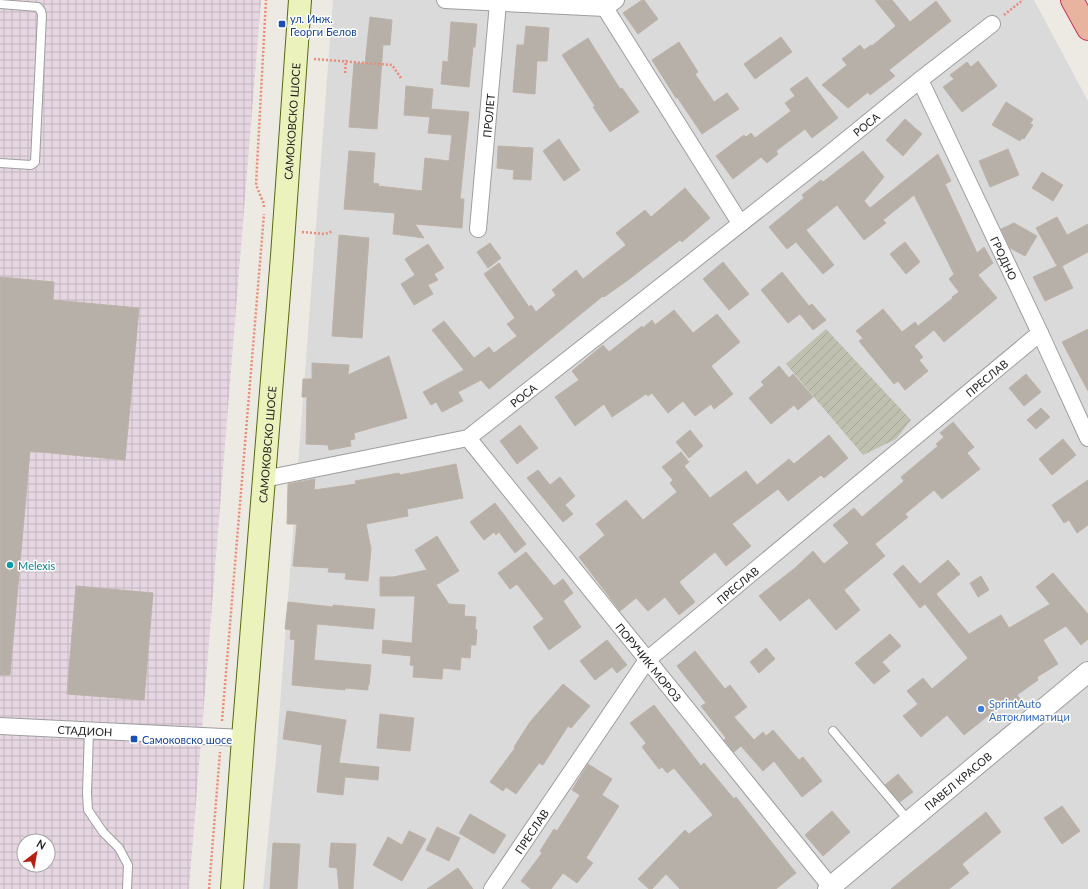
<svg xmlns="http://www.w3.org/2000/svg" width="1088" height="889" viewBox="0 0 1088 889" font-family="Lato,sans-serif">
  <defs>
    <pattern id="industrial-grid" width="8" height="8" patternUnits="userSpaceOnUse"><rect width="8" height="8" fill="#e5d6e1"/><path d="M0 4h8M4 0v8" fill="none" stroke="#c4b7c1"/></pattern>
    <pattern id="construction-furrows" width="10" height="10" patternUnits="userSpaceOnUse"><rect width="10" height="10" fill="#bfc0b0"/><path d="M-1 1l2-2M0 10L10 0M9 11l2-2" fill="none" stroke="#a4a597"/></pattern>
  </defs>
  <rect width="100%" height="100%" fill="#edeae3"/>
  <!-- residential -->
  <polygon fill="#dbdada" points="333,0 1034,0 1088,101 1088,889 263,889 276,758"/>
  <!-- industrial -->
  <path fill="url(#industrial-grid)" fill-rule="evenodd" d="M0 0H261L189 889H0ZM24 841H48V865H24Z"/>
  <!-- construction -->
  <polygon fill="url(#construction-furrows)" points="826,329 911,420 896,439 863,455 786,364"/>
  <!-- building -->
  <g fill="#b6b0a9" stroke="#bdb2a7">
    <polygon points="642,0 644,0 658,19 638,34 623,13"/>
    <polygon points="875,0 892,0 910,22 936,1 951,21 889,70 895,76 870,95 868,92 848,108 822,85 847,65 842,59 860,45 864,50 871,45 872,46 896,26"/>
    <polygon points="370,17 392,20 390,45 383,45 377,129 349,127 354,63 365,64"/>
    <polygon points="451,22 477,24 475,47 473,47 469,87 441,84 443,61 448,62"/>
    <polygon points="526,26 549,28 547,61 537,61 535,94 513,92 517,45 524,45"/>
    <polygon points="781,37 792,52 755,79 744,64"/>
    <polygon points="588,38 620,89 622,88 639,112 610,132 593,107 595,106 562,55"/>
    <polygon points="679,42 698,72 695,74 714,102 727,93 739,109 702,134 677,97 676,98 652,60"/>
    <polygon points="978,61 997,86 962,112 943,87 954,79 950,75 967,62 971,67"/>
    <polygon points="807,77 838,118 812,138 805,129 776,151 778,154 767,163 761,157 733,179 716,156 744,135 746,137 751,133 755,138 791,111 785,103 795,96 790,89"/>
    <polygon points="406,86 433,89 431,109 469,112 460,199 464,199 462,228 415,224 424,238 393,234 395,213 344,209 349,151 375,153 373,183 379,184 378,186 422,191 425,158 449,161 452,135 428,133 430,117 404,115"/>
    <polygon points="1006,102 1033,119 1030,124 1033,125 1024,139 1022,138 1020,141 992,125"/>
    <polygon points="905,119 922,134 903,156 886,140"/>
    <polygon points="559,139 580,170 564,181 543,151"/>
    <polygon points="498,146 533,148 531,180 513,179 514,170 497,168"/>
    <polygon points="1008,149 1019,175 990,187 979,161"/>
    <polygon points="863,151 884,177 864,201 870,208 938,154 951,181 945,184 977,253 984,247 993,263 978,275 997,298 944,342 934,330 914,346 923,357 919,360 928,371 905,390 898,381 894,384 859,341 863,338 856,331 883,309 902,332 915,322 918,326 953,298 952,297 959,292 949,279 954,274 914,195 883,220 886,223 864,240 837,205 806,230 834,265 823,274 796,242 787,249 769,227 804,198 802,195 821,180 823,182"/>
    <polygon points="1042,172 1063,185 1053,201 1032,188"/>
    <polygon points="685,188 710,218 682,242 680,240 628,280 604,297 603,296 489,389 481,380 458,392 463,401 442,412 436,402 431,405 423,392 464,370 432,330 444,321 474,358 489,347 494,353 517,336 507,324 515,318 484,274 499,263 529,307 531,305 536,312 556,295 552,290 576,270 583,279 626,245 616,233 645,210 651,217"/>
    <polygon points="1057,217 1067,235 1088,224 1088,252 1062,266 1073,288 1045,301 1033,277 1057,266 1036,228"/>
    <polygon points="1014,223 1037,236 1025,256 1010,248 1001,229"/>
    <polygon points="339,235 369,238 362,338 332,336"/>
    <polygon points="905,242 920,262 906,274 890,254"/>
    <polygon points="490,243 501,258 488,268 477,252"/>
    <polygon points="428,244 444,268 434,274 438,280 428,285 433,294 414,305 401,284 415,275 405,259"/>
    <polygon points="723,262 749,294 729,310 703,279"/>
    <polygon points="782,272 809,306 812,304 826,320 813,330 800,314 788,323 761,290"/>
    <polygon points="0,277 54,282 53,300 139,308 125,460 30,451 10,675 0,675"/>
    <polygon points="674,310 693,333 717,314 740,342 711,366 733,394 714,409 711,404 695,416 683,401 668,413 652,393 648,396 646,394 612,417 604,404 575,426 555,397 579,380 572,371 603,345 609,352 642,326 643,328 652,320 655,325"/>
    <polygon points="1088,329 1088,391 1062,342"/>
    <polygon points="389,356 407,418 354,433 355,439 350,440 351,446 329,450 328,445 306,444 307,397 302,397 303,379 312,379 312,363 349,365 348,375"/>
    <polygon points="779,366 789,378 793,374 813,397 798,410 794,405 771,424 749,398 764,385 761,382"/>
    <polygon points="1026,374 1041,392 1024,406 1009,388"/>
    <polygon points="1041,408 1050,417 1036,429 1027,420"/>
    <polygon points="953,422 974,447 967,453 980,469 942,499 934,490 905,514 908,517 875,544 885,556 844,590 860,610 836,630 809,598 780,621 759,596 795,568 813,551 824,564 849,543 833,525 854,508 862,517 904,481 901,477 938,446 936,444 944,437 940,433"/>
    <polygon points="520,425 538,448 517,464 500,441"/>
    <polygon points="690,430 703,446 689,458 676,442"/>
    <polygon points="829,435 848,458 824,478 821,475 788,501 778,489 732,524 751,546 726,566 715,552 679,582 695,602 679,615 665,597 648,611 636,598 620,611 579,557 605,535 596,524 626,500 643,520 677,492 670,483 673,480 662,467 681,452 689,462 684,466 710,498 746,471 757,485 789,459 794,464"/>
    <polygon points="1063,439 1076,455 1052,475 1039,459"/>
    <polygon points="456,464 463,498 407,509 408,516 366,524 371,549 368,581 345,579 346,573 328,572 329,568 293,566 297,524 287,524 288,484 315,479 314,490 356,484 355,481 399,473 400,475"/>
    <polygon points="538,470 550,485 560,477 575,496 565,505 573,514 563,522 527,478"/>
    <polygon points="1088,480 1088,525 1077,533 1069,520 1064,523 1052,505"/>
    <polygon points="495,503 526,544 515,553 499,532 496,535 494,532 484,540 470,522"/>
    <polygon points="437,536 459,571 436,585 449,604 465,605 464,616 476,617 475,629 477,630 476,645 471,645 470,658 461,657 460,670 443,668 442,679 413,677 414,666 410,665 411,656 382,653 383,640 412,643 415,596 380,596 380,577 393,577 427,570 415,550"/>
    <polygon points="526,552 554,586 563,579 573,593 563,601 581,627 549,650 533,627 544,619 517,584 510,589 498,573"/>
    <polygon points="948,560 960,574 936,594 969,634 1001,615 1009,628 1050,604 1036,587 1053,573 1088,614 1088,639 1081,645 1066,626 1043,640 1058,664 1037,677 1038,680 1017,695 1021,700 1009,710 1004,703 964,735 947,715 921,737 903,716 918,704 907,691 923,678 932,689 968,658 925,604 920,608 893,574 903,565 920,584"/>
    <polygon points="981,576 989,590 978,597 970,583"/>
    <polygon points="76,586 153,593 144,700 67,694"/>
    <polygon points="288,602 333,607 333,605 375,609 373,629 317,624 314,660 371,665 369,685 368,685 368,690 345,688 345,690 292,685 295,640 290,639 291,630 285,629"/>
    <polygon points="890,634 901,646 882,662 890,671 874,684 855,663"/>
    <polygon points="607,640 627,665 617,673 612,667 595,680 580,661"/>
    <polygon points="766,648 775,659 759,673 750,662"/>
    <polygon points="695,651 725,689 730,685 747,707 734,717 754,740 763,732 766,736 773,730 799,760 803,757 822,781 802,797 774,761 763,771 741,746 734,752 724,740 726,738 701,706 706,703 677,666"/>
    <polygon points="563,684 590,706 571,728 568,726 543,765 539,763 516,794 506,787 503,791 490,782 515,748 514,747 530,722"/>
    <polygon points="654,705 701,766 704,763 734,799 736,797 796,873 776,889 680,889 666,874 652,889 649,889 638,879 685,830 689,834 713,815 674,768 667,773 662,767 659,769 642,747 646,743 630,723"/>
    <polygon points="287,711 346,720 339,763 379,767 378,780 345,777 343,795 317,792 322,745 283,739"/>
    <polygon points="380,714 414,718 410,751 377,748"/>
    <polygon points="588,764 612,779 602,795 619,806 586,858 593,863 577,883 563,873 551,889 531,889 521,881 542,853 540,851 554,829 557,831 580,795 572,790"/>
    <polygon points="898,774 913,792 900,802 885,785"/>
    <polygon points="1062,806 1080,831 1062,844 1044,818"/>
    <polygon points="832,811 850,832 823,856 805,835"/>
    <polygon points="986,812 1001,832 962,864 969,873 949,889 891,889"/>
    <polygon points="470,814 506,835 494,854 459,833"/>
    <polygon points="437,827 460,838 449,861 426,850"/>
    <polygon points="409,831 426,839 402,881 373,865 388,837 402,845"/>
    <polygon points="273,843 300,844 297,889 270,889"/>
    <polygon points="331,843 356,844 353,889 339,889 337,868 329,867"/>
    <polygon points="458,868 473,889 427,889"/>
  </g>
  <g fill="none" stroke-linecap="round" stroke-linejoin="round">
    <!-- service casing -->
    <g stroke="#9e9e9e" stroke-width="10">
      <g id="service">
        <polyline points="0,4 38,7 41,11 42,15 35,162 31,165 0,163"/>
        <polyline points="89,731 87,793 88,810 103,832 119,848 128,865 127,889"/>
        <polyline points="833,731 909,821"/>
      </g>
    </g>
    <!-- minor casing -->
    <g stroke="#9e9e9e" stroke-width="18">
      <g id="minor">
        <polyline points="445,0 605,8 616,0"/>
        <polyline points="605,8 740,223"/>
        <path id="s1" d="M920 80 1040 333 1088 438"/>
        <path id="s2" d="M478 229 498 3"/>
        <path id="s3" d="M468 438 831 887"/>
        <path id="s4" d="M264 479 468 438 824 158 920 80 992 24"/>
        <path id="s5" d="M0 726 243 738"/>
        <path id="s6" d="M492 889 647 660 1040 333"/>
      </g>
    </g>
    <!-- tertiary casing -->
    <g stroke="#9e9e9e" stroke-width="22">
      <g id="tertiary">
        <path id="s7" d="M828 889 1088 672"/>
      </g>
    </g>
    <!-- secondary casing -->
    <g stroke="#576810" stroke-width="24">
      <g id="secondary">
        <path id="s8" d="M232 889 243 738 282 256 300 0"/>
      </g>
    </g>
    <!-- trunk casing -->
    <g stroke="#c6355c" stroke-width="24">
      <polyline id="trunk" points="1072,0 1088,29"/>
    </g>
    <!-- path -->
    <g stroke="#eb8b76" stroke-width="2.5" stroke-dasharray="2 2" stroke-linecap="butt">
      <polyline points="1004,15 1023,0"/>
      <polyline points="314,59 392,65 401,78"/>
      <polyline points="345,73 346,60"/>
      <polyline points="264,207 264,204 256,185 266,0"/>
      <polyline points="302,232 325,234 333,231"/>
      <polyline points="222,721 264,214"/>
      <polyline points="209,889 220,752"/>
    </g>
    <!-- service -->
    <use href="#service" stroke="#fff" stroke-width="8"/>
    <!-- minor -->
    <use href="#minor" stroke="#fff" stroke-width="16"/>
    <!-- tertiary -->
    <use href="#tertiary" stroke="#fff" stroke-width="20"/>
    <!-- secondary -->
    <use href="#secondary" stroke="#ecf2bc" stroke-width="22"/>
    <!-- trunk -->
    <use href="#trunk" stroke="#e8b49f" stroke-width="22"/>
  </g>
  <!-- markers -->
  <g fill="#1a4fb4" stroke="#fff" stroke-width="1.5">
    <rect x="278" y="20" width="8" height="8" rx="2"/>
    <rect x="130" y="735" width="8" height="8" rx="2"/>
  </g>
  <circle fill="#0f9aa8" stroke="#fff" stroke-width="1.5" cx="10" cy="565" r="4"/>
  <circle fill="#3f7fe0" stroke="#fff" stroke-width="1.5" cx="981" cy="709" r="4"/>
  <g text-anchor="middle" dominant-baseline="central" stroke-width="3" stroke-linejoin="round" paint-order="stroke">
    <!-- transit labels -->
    <g font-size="11" fill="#164399" stroke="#fff" text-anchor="start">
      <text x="290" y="18">ул. Инж.<tspan x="290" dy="13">Георги Белов</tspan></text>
      <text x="142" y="739">Самоковско шосе</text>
    </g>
    <!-- street labels -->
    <g font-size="11" fill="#1d1d1d" stroke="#fff">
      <text stroke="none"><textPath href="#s2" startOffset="114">ПРОЛЕТ</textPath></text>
      <text stroke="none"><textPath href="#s8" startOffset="770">САМОКОВСКО ШОСЕ</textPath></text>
      <text stroke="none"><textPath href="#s4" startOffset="715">РОСА</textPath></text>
      <text stroke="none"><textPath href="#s1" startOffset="197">ГРОДНО</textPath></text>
      <text stroke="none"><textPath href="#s6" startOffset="718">ПРЕСЛАВ</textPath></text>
      <text stroke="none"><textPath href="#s4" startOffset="278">РОСА</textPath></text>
      <text stroke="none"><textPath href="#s8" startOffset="446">САМОКОВСКО ШОСЕ</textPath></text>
      <text stroke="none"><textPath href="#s6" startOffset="394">ПРЕСЛАВ</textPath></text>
      <text stroke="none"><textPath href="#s3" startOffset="288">ПОРУЧИК МОРОЗ</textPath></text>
      <text stroke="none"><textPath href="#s5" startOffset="85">СТАДИОН</textPath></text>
      <text stroke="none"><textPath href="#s7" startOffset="169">ПАВЕЛ КРАСОВ</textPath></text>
      <text stroke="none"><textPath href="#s6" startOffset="70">ПРЕСЛАВ</textPath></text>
    </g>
    <!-- culture labels -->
    <g font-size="11" fill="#0d838f" stroke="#fff" text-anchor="start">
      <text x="18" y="565">Мelexis</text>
    </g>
    <!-- shop labels -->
    <g font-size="11" fill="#366cbe" stroke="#fff" text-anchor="start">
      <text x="989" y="703">SprintAuto<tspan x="989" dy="13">Автоклиматици</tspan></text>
    </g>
  </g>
  <!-- north arrow -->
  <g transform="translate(36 853) rotate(31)"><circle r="19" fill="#ffffff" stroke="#a5a5a5"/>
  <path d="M0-3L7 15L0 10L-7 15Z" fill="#b52014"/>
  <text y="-6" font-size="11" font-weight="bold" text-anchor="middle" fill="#1d1d1d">N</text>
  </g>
</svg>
